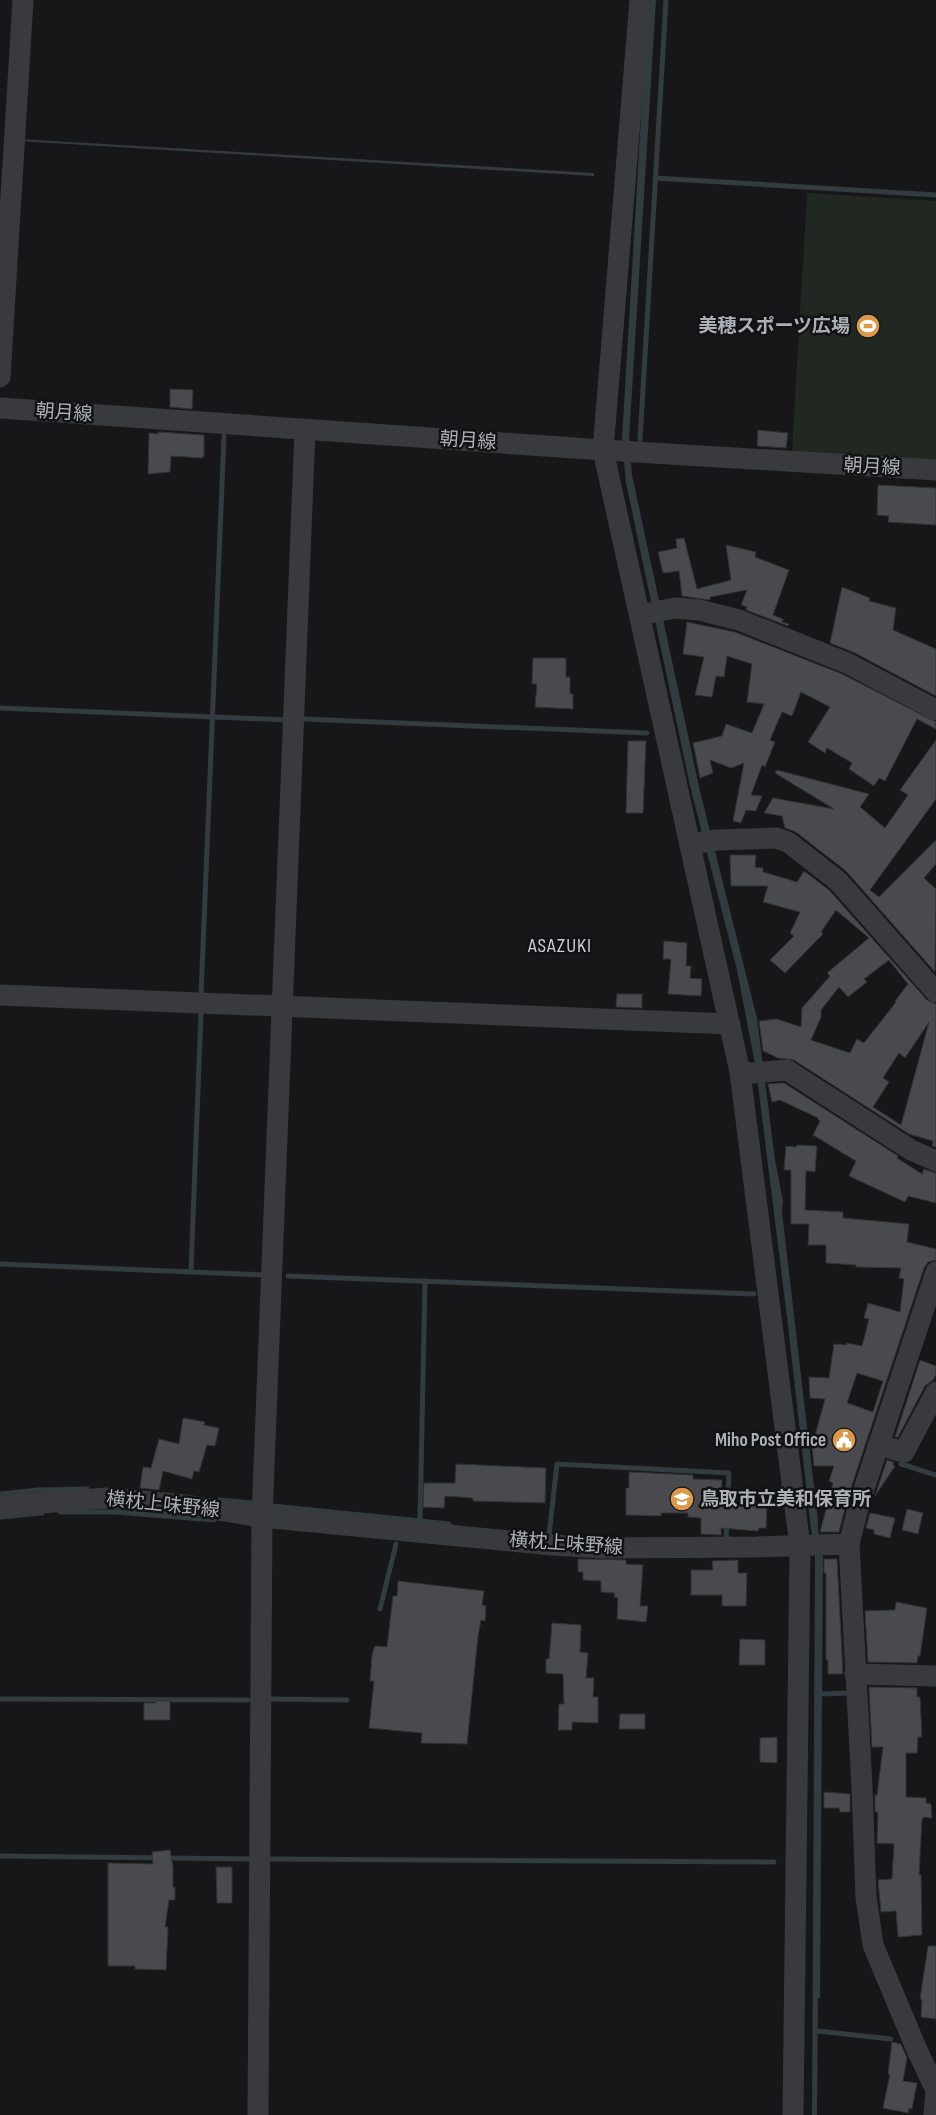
<svg xmlns="http://www.w3.org/2000/svg" width="936" height="2115" viewBox="0 0 936 2115" font-family="'Sofia Sans Condensed','Noto Sans JP',sans-serif">
  <rect width="100%" height="100%" fill="#171719"/>
  <!-- green -->
  <polygon fill="#212822" points="807,193 936,201 936,461 792,451"/>
  <!-- water -->
  <g fill="#323b40">
    <polygon points="648,0 656,0 629,440 632,475 700,791 757,1018 775,1160 783,1201 782,1212 818,1521 818,1532 821,1538 812,1538 787,1317 756,1069 737,970 690,786 626,483 622,439"/>
    <polygon points="19,139 594,173 594,176 19,141"/>
    <polygon points="815,1554 823,1554 820,1998 818,1998 817,2115 812,2115"/>
  </g>
  <g fill="none" stroke-linecap="round" stroke-linejoin="round">
    <!-- stream -->
    <g stroke="#323b40" stroke-width="5">
      <polyline points="655,178 936,195"/>
      <polyline points="640,440 666,0"/>
      <polyline points="0,708 287,720"/>
      <polyline points="303,719 647,733"/>
      <polyline points="201,995 224,436"/>
      <polyline points="0,1264 265,1275"/>
      <polyline points="191,1270 201,1013"/>
      <polyline points="288,1276 754,1294"/>
      <polyline points="901,1464 936,1475"/>
      <polyline points="0,1494 38,1490 87,1489"/>
      <polyline points="220,1500 252,1503"/>
      <polyline points="273,1506 449,1524"/>
      <polyline points="60,1512 116,1512 214,1520"/>
      <polyline points="0,1517 42,1513"/>
      <polyline points="420,1520 425,1281"/>
      <polyline points="727,1522 726,1539 730,1539"/>
      <polyline points="544,1535 549,1535 557,1464 729,1473 727,1511"/>
      <polyline points="380,1609 396,1544"/>
      <polyline points="818,1694 851,1693"/>
      <polyline points="0,1699 248,1700"/>
      <polyline points="267,1699 347,1700"/>
      <polyline points="0,1856 252,1859"/>
      <polyline points="266,1859 774,1862"/>
      <polyline points="818,2031 891,2039"/>
    </g>
  </g>
  <!-- building -->
  <g fill="#494a4d" stroke="#313234" fill-rule="evenodd">
    <polygon points="170,389 193,390 192,409 170,407"/>
    <polygon points="758,430 788,433 786,448 757,446"/>
    <polygon points="158,432 204,435 204,456 202,458 171,456 170,472 148,474 149,433 158,434"/>
    <polygon points="878,485 936,488 936,525 888,522 889,516 877,515"/>
    <polygon points="684,538 697,589 731,580 726,545 756,552 755,557 789,570 773,615 783,619 782,622 789,624 788,626 746,610 747,607 741,605 747,590 710,597 710,600 682,596 679,571 663,573 658,552 677,548 676,539"/>
    <polygon points="842,587 870,598 869,601 896,608 893,630 936,649 936,696 853,652 830,643"/>
    <polygon points="687,622 735,632 842,674 936,722 936,729 917,719 885,781 879,778 874,786 849,769 852,763 827,748 825,753 808,742 830,707 801,692 792,716 782,712 770,740 775,742 765,767 762,765 751,795 762,796 756,811 746,810 741,823 733,821 744,763 731,768 710,760 713,773 700,778 693,743 722,736 726,724 752,733 764,704 747,702 752,664 727,656 724,677 716,676 712,697 695,695 704,657 683,654"/>
    <polygon points="533,658 566,658 566,677 570,677 570,694 573,694 573,709 535,707 537,684 532,684"/>
    <polygon points="936,740 936,799 870,890 879,897 936,840 936,864 924,878 936,889 935,972 846,871 796,832 785,828 782,816 764,813 773,798 834,809 775,773 777,770 869,794 860,807 885,828 908,795 900,790"/>
    <polygon points="628,741 646,741 643,813 626,813"/>
    <path d="M730 855H756L755 867 763 868V872L797 882 804 871 829 890 927 1000 936 1004V1147L932 1146 933 1141 909 1134 794 1060 778 1058 763 1051 759 1021 777 1019 801 1027 802 1008 830 976 827 973 869 938 836 910 821 932 823 934 785 973 770 960 794 936 790 933 800 912 763 902 768 886H731ZM889 960 908 984 895 1001 896 1002 864 1043 857 1039 850 1053 811 1040 821 1017V1010L839 987 848 997 867 982 864 979ZM929 1022 916 1070 901 1125 873 1107 889 1082 883 1078 899 1053 905 1058Z"/>
    <polygon points="664,941 687,943 686,966 691,966 690,978 702,979 701,996 668,994 671,959 663,959"/>
    <polygon points="617,994 642,994 642,1008 616,1007"/>
    <polygon points="784,1083 898,1156 897,1158 922,1174 924,1169 936,1173 936,1203 908,1196 905,1202 849,1176 856,1161 813,1135 820,1121 818,1120 818,1118 780,1100 772,1102 768,1084"/>
    <path d="M797 1145 817 1146 815 1172 806 1171 805 1210 843 1212V1218L909 1224 907 1242 936 1249V1260L928 1262 924 1268 847 1500 839 1532H820L833 1483 829 1481 834 1466H814L812 1447 825 1399 810 1398 809 1377 829 1378 834 1344 846 1345 847 1343 862 1346 869 1319 864 1318 868 1303 900 1312 904 1279 899 1278 901 1268 856 1267V1265L826 1263V1245H808L809 1224H791V1170H784L786 1146 796 1147ZM857 1373 883 1381 873 1412 847 1403Z"/>
    <polygon points="920,1360 936,1366 936,1375 933,1380 925,1386 898,1437 895,1437"/>
    <polygon points="183,1418 205,1422 204,1425 219,1428 215,1446 207,1445 199,1472 194,1471 192,1479 163,1471 159,1490 140,1488 143,1467 151,1468 159,1439 179,1444"/>
    <polygon points="887,1460 894,1462 893,1465 895,1466 875,1496"/>
    <polygon points="456,1464 546,1468 545,1503 473,1501 473,1498 445,1496 444,1508 423,1507 424,1483 455,1483"/>
    <polygon points="629,1472 693,1475 693,1479 722,1480 721,1504 767,1505 766,1528 759,1528 758,1531 721,1528 721,1535 701,1534 701,1518 688,1517 688,1513 661,1513 661,1516 626,1515 626,1488 629,1488"/>
    <polygon points="907,1509 923,1513 918,1534 902,1530"/>
    <polygon points="870,1513 895,1518 890,1538 874,1534 874,1530 866,1528"/>
    <polygon points="578,1559 626,1560 626,1564 643,1565 640,1606 648,1606 646,1622 617,1619 618,1598 614,1597 615,1593 601,1592 601,1581 583,1580 583,1572 578,1572"/>
    <polygon points="824,1559 837,1559 843,1674 828,1674 828,1660 826,1660 826,1573 824,1573"/>
    <polygon points="738,1560 738,1573 747,1573 746,1606 722,1606 722,1595 691,1595 691,1570 713,1570 712,1561"/>
    <polygon points="398,1581 484,1591 482,1605 486,1606 485,1621 481,1620 478,1636 467,1744 421,1743 422,1733 369,1728 374,1681 370,1681 372,1655 375,1646 387,1647 393,1596 397,1596"/>
    <polygon points="896,1602 927,1608 920,1656 918,1656 917,1663 868,1662 865,1611 895,1610"/>
    <polygon points="552,1623 581,1625 580,1652 588,1653 586,1678 594,1678 593,1697 598,1697 598,1723 572,1722 572,1730 558,1730 559,1704 564,1704 563,1674 546,1673 546,1659 549,1659"/>
    <polygon points="740,1639 765,1640 765,1665 739,1665"/>
    <polygon points="869,1687 917,1688 917,1697 920,1697 922,1737 918,1737 917,1753 906,1753 906,1797 926,1798 926,1803 931,1804 932,1818 924,1817 922,1819 919,1875 921,1875 922,1935 898,1937 896,1911 881,1912 878,1880 892,1879 894,1844 877,1843 878,1812 875,1812 875,1795 877,1795 883,1747 872,1747"/>
    <polygon points="156,1701 170,1701 170,1720 144,1720 144,1703 155,1703"/>
    <polygon points="620,1714 645,1714 645,1729 619,1729"/>
    <polygon points="777,1737 777,1763 760,1762 760,1738"/>
    <polygon points="824,1792 850,1794 850,1812 840,1812 839,1808 824,1808"/>
    <polygon points="170,1850 173,1867 173,1887 175,1887 175,1900 169,1900 165,1927 168,1927 166,1970 135,1969 135,1966 108,1966 108,1863 153,1864 152,1852"/>
    <polygon points="216,1867 232,1867 232,1903 217,1903"/>
    <polygon points="928,1946 936,1946 936,2019 921,2017 922,2000 920,1999"/>
    <polygon points="892,2042 901,2044 907,2058 903,2081 917,2083 912,2109 909,2108 908,2113 883,2108 890,2074 888,2074"/>
  </g>
  <g fill="none" stroke-linecap="round" stroke-linejoin="round">
    <!-- minor -->
    <g stroke="#383a3d" stroke-width="21">
      <polyline points="640,0 603,450 740,1072 800,1546 793,2115"/>
      <polyline points="0,377 23,0"/>
      <polyline points="0,408 603,450 936,470"/>
      <polyline points="640,615 675,608 699,610 739,620 847,663 936,710"/>
      <polyline points="690,844 717,840 776,838 788,842 838,881 936,992"/>
      <polyline points="0,995 730,1024"/>
      <polyline points="740,1072 753,1073 787,1070 911,1150 936,1161"/>
      <polyline points="878,1445 904,1452 936,1392"/>
      <polyline points="0,1506 107,1498 186,1505 262,1517 552,1545 605,1548 756,1547 849,1544 859,1504 936,1272"/>
      <polyline points="849,1544 862,1787 866,1897 869,1917 873,1945 917,2050 936,2090 934,2115"/>
      <polyline points="855,1674 936,1676"/>
      <polyline points="258,2115 262,1517 305,430"/>
    </g>
  </g>
  <!-- icons -->
  <defs>
    <g id="stadium-disc" transform="scale(1.25)"><circle r="9.5" fill="#dd994a" stroke="#121214"/><path d="M0-5a6.5 5 0 1 0 0 10a6.5 5 0 1 0 0-10ZM-3.5-1.8h7v3.6h-7Z" fill="#fff"/></g>
    <g id="civic-disc" transform="scale(1.25)"><circle r="9.5" fill="#dd994a" stroke="#121214"/><path d="M-.6-6.5H3V-4.5H.6V-3L4-1V1h2V6H-6V1h2V-1L-.6-3ZM-1.2 2.5V6h2.4V2.5Z" fill="#fff"/></g>
    <g id="school-disc" transform="scale(1.25)"><circle r="9.5" fill="#dd994a" stroke="#121214"/><path d="M0-5L7-2L0 1L-7-2ZM-4 1L0 2.5L4 1V4Q0 6-4 4Z" fill="#fff"/></g>
  </defs>
  <g fill-rule="evenodd">
    <use href="#stadium-disc" x="868" y="326"/>
    <use href="#civic-disc" x="844" y="1440"/>
    <use href="#school-disc" x="682" y="1499"/>
  </g>
  <g text-anchor="middle" dominant-baseline="central" stroke-width="5" stroke-linejoin="round" paint-order="stroke">
    <!-- poi labels -->
    <g font-size="19" font-weight="bold" fill="#abb0b7" stroke="#121214" text-anchor="end">
      <text x="850" y="326">美穂スポーツ広場</text>
      <text x="826" y="1440">Miho Post Office</text>
      <text x="700" y="1499" text-anchor="start">鳥取市立美和保育所</text>
    </g>
    <!-- street labels -->
    <g font-size="19" fill="#abb0b7" stroke="#121214">
      <text transform="translate(64 413) rotate(4)">朝月線</text>
      <text transform="translate(468 441) rotate(4)">朝月線</text>
      <text transform="translate(872 467) rotate(3)">朝月線</text>
      <text transform="translate(163 1505) rotate(6)">横枕上味野線</text>
      <text transform="translate(566 1544) rotate(4)">横枕上味野線</text>
    </g>
    <!-- neighbourhood labels -->
    <g font-size="20" letter-spacing="1" fill="#cbced3" stroke="#121214">
      <text x="560" y="946">ASAZUKI</text>
    </g>
  </g>
</svg>
